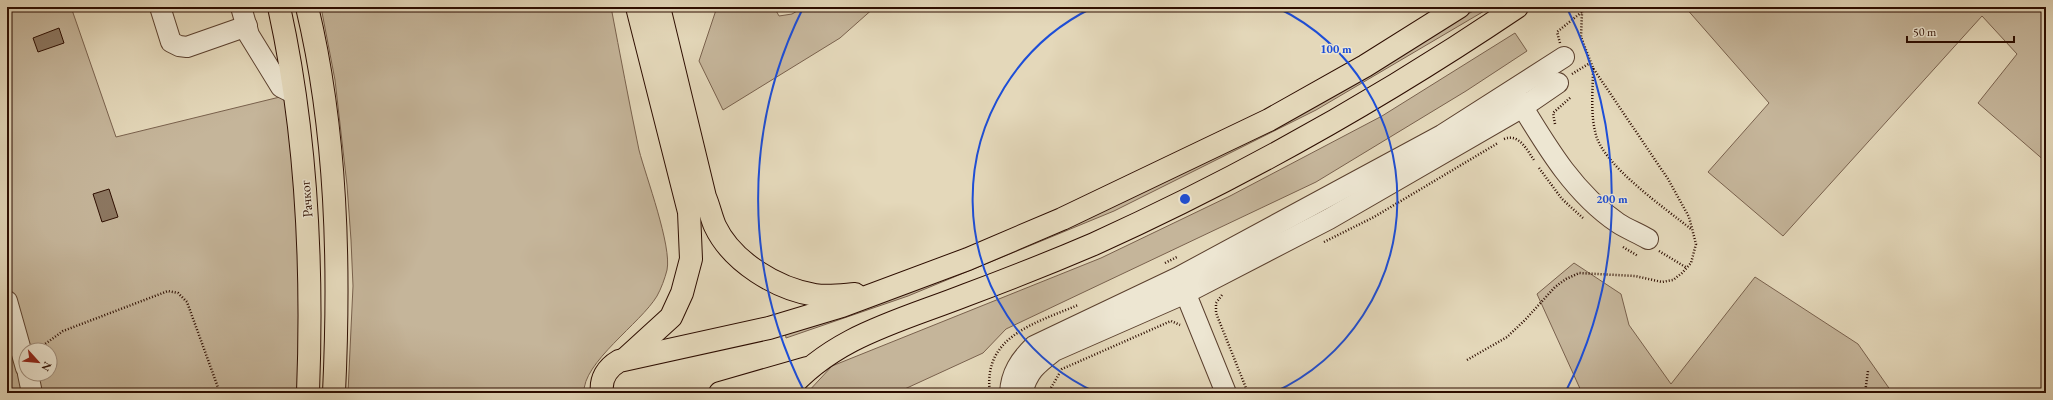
<svg xmlns="http://www.w3.org/2000/svg" width="2053" height="400" viewBox="0 0 2053 400" font-family="'EB Garamond',serif">
  <rect width="100%" height="100%" fill="#e4d8ba"/>
  <filter id="stains"><feTurbulence type="fractalNoise" baseFrequency=".005" numOctaves="4"/><feColorMatrix values="0 0 0 0 .2 0 0 0 0 .09 0 0 0 0 .02 0 0 0 .5 -.17"/></filter>
  <radialGradient id="worn" r=".72"><stop offset=".6" stop-color="#630" stop-opacity="0"/><stop offset="1" stop-color="#630" stop-opacity=".3"/></radialGradient>
  <!-- green -->
  <g fill="#c5b59a" stroke="#79614d" fill-rule="evenodd">
    <path d="M7 7H71L116 137 288 95 309 192 304 393H7ZM26 350H50V374H26Z"/>
    <path d="M321 7H611C620 54 629 102 639 150 646 177 672 246 667 270 665 278 661 289 657 296 641 323 582 363 584 393H348L353 286 351 240 347 185 335 80Z"/>
    <polygon points="717,7 774,7 779,16 792,14 804,7 875,7 840,38 723,110 699,61"/>
    <polygon points="1480,7 1491,7 1316,110 1114,211 908,296 786,338 785,331 1313,105"/>
    <polygon points="1685,7 2046,7 2046,162 1978,103 2017,54 1982,16 1783,236 1708,172 1769,103"/>
    <polygon points="1515,33 1527,51 1466,91 1316,182 1006,329 983,353 896,393 807,393 832,366 1101,258 1230,196 1382,116"/>
    <polygon points="1574,263 1621,294 1629,325 1671,384 1755,277 1858,344 1891,391 1890,393 1582,393 1537,294"/>
  </g>
  <!-- building -->
  <g fill="#8c7761" stroke="#2d0d00">
    <polygon points="59,28 64,43 38,52 33,38"/>
    <polygon points="109,189 118,217 102,222 93,194"/>
  </g>
  <g fill="none" stroke-linecap="round" stroke-linejoin="round">
    <!-- minor casing -->
    <g stroke="#5b402e" stroke-width="22">
      <g id="minor">
        <polyline points="160,7 171,42 179,46 187,47 247,26"/>
        <polyline points="241,7 249,35 281,87 295,94"/>
        <path d="M1516 96C1544 142 1572 192 1618 223 1627 229 1638 233 1648 239"/>
        <polyline points="1181,282 1226,393"/>
        <polyline points="7,301 26,368"/>
        <polyline points="28,374 32,393"/>
        <path d="M1010 393C1011 373 1020 360 1034 346L1179 277 1442 135 1564 57"/>
        <path d="M1022 393C1028 371 1036 365 1054 351L1186 293 1329 219 1523 107 1558 83"/>
      </g>
    </g>
    <!-- major casing -->
    <g stroke="#2d0d00" stroke-width="24">
      <g id="major">
        <path d="M279 7C307 134 313 263 308 393"/>
        <path d="M307 7C337 132 340 265 334 393"/>
      </g>
    </g>
    <!-- highway casing -->
    <g stroke="#2d0d00" stroke-width="24">
      <g id="highway">
        <path d="M659 7 705 197C709 206 711 217 715 226 732 262 777 289 815 295 828 297 842 295 855 294"/>
        <polyline points="625,359 671,317 682,293 691,259 689,212 637,7"/>
        <path d="M602 393C600 379 607 368 619 361L769 328 842 306 968 259 1062 219 1269 120 1365 66 1459 7"/>
        <polyline points="720,393 807,368"/>
        <path d="M785 393C833 336 900 321 966 295 1009 279 1052 262 1094 244 1242 177 1382 98 1517 7"/>
      </g>
    </g>
    <!-- path -->
    <g stroke="#2d0d00" stroke-width="2.5" stroke-dasharray="1 2" stroke-linecap="butt">
      <polyline points="1560,43 1557,32 1588,7"/>
      <path d="M1593 68C1593 90 1590 114 1596 135 1604 166 1666 209 1691 229"/>
      <polyline points="1572,74 1590,63"/>
      <polyline points="1555,124 1553,113 1571,97"/>
      <path d="M1504 139C1519 133 1527 150 1534 160"/>
      <polyline points="1539,168 1562,199 1583,218"/>
      <polyline points="1324,242 1374,217 1498,143"/>
      <polyline points="1623,247 1638,256"/>
      <polyline points="1659,251 1687,268"/>
      <polyline points="1165,263 1177,257"/>
      <polyline points="1222,295 1216,303 1216,313 1248,393"/>
      <polyline points="38,349 63,331 168,291 178,293 187,302 220,393"/>
      <polyline points="1467,360 1507,337 1525,320 1555,287 1566,279 1579,273 1635,276 1662,282 1673,280 1682,273 1691,263 1696,244 1689,217 1668,179 1593,68 1581,37 1582,12"/>
      <path d="M990 393C982 336 1036 323 1078 305"/>
      <polyline points="1048,393 1062,369 1171,321 1180,325"/>
      <polyline points="1865,393 1868,371"/>
    </g>
    <!-- minor -->
    <use href="#minor" stroke="#ede6d2" stroke-width="20"/>
    <!-- major -->
    <use href="#major" stroke="#e4d8ba" stroke-width="22"/>
    <!-- highway -->
    <use href="#highway" stroke="#e4d8ba" stroke-width="22"/>
  </g>
  <!-- distance rings -->
  <g fill="none" stroke="#1d4ed8" stroke-width="2">
    <path d="M1097 393A213 213 0 0 1 1092 8M1278 8A213 213 0 0 1 1273 393"/>
    <path d="M805 393A427 427 0 0 1 803 8M1567 8A427 427 0 0 1 1565 393"/>
  </g>
  <g text-anchor="middle" dominant-baseline="central" stroke-width="3" stroke-linejoin="round" paint-order="stroke">
    <!-- street labels -->
    <g font-size="14" fill="#2d0d00" stroke="#ede6d2">
      <text transform="translate(306 199) rotate(-95)">Рачког</text>
    </g>
  </g>
  <circle cx="1185" cy="199" r="6" fill="#1d4ed8" stroke="#ede6d2" stroke-width="2"/>
  <g font-size="12" text-anchor="middle" font-weight="bold" fill="#1d4ed8" stroke="#ede6d2" stroke-width="3" stroke-linejoin="round" paint-order="stroke">
    <text x="1336" y="53">100 m</text>
    <text x="1612" y="203">200 m</text>
  </g>
  <!-- margin -->
  <rect width="2053" height="400" fill="none" stroke="#e4d8ba" stroke-width="24"/>
  <rect x="8" y="8" width="2037" height="384" fill="none" stroke="#2d0d00" stroke-width="2"/>
  <rect x="12" y="12" width="2029" height="376" fill="none" stroke="#2d0d00"/>
  <!-- north arrow -->
  <g transform="translate(38 362) rotate(117)"><circle r="19" fill="#ede6d2" stroke="#a08f7e"/>
  <path d="M0-3L7 15L0 10L-7 15Z" fill="#8f2418"/>
  <text y="-6" font-size="11" font-weight="bold" text-anchor="middle" fill="#2d0d00">N</text>
  </g>
  <!-- scale -->
  <path d="M1907 36v6h107v-6" fill="none" stroke="#2d0d00" stroke-width="2"/>
  <text x="1913" y="36" font-size="12" fill="#2d0d00" stroke="#ede6d2" stroke-width="3" paint-order="stroke">50 m</text>
  <rect width="100%" height="100%" filter="url(#stains)"/>
  <rect width="100%" height="100%" fill="url(#worn)"/>
</svg>
